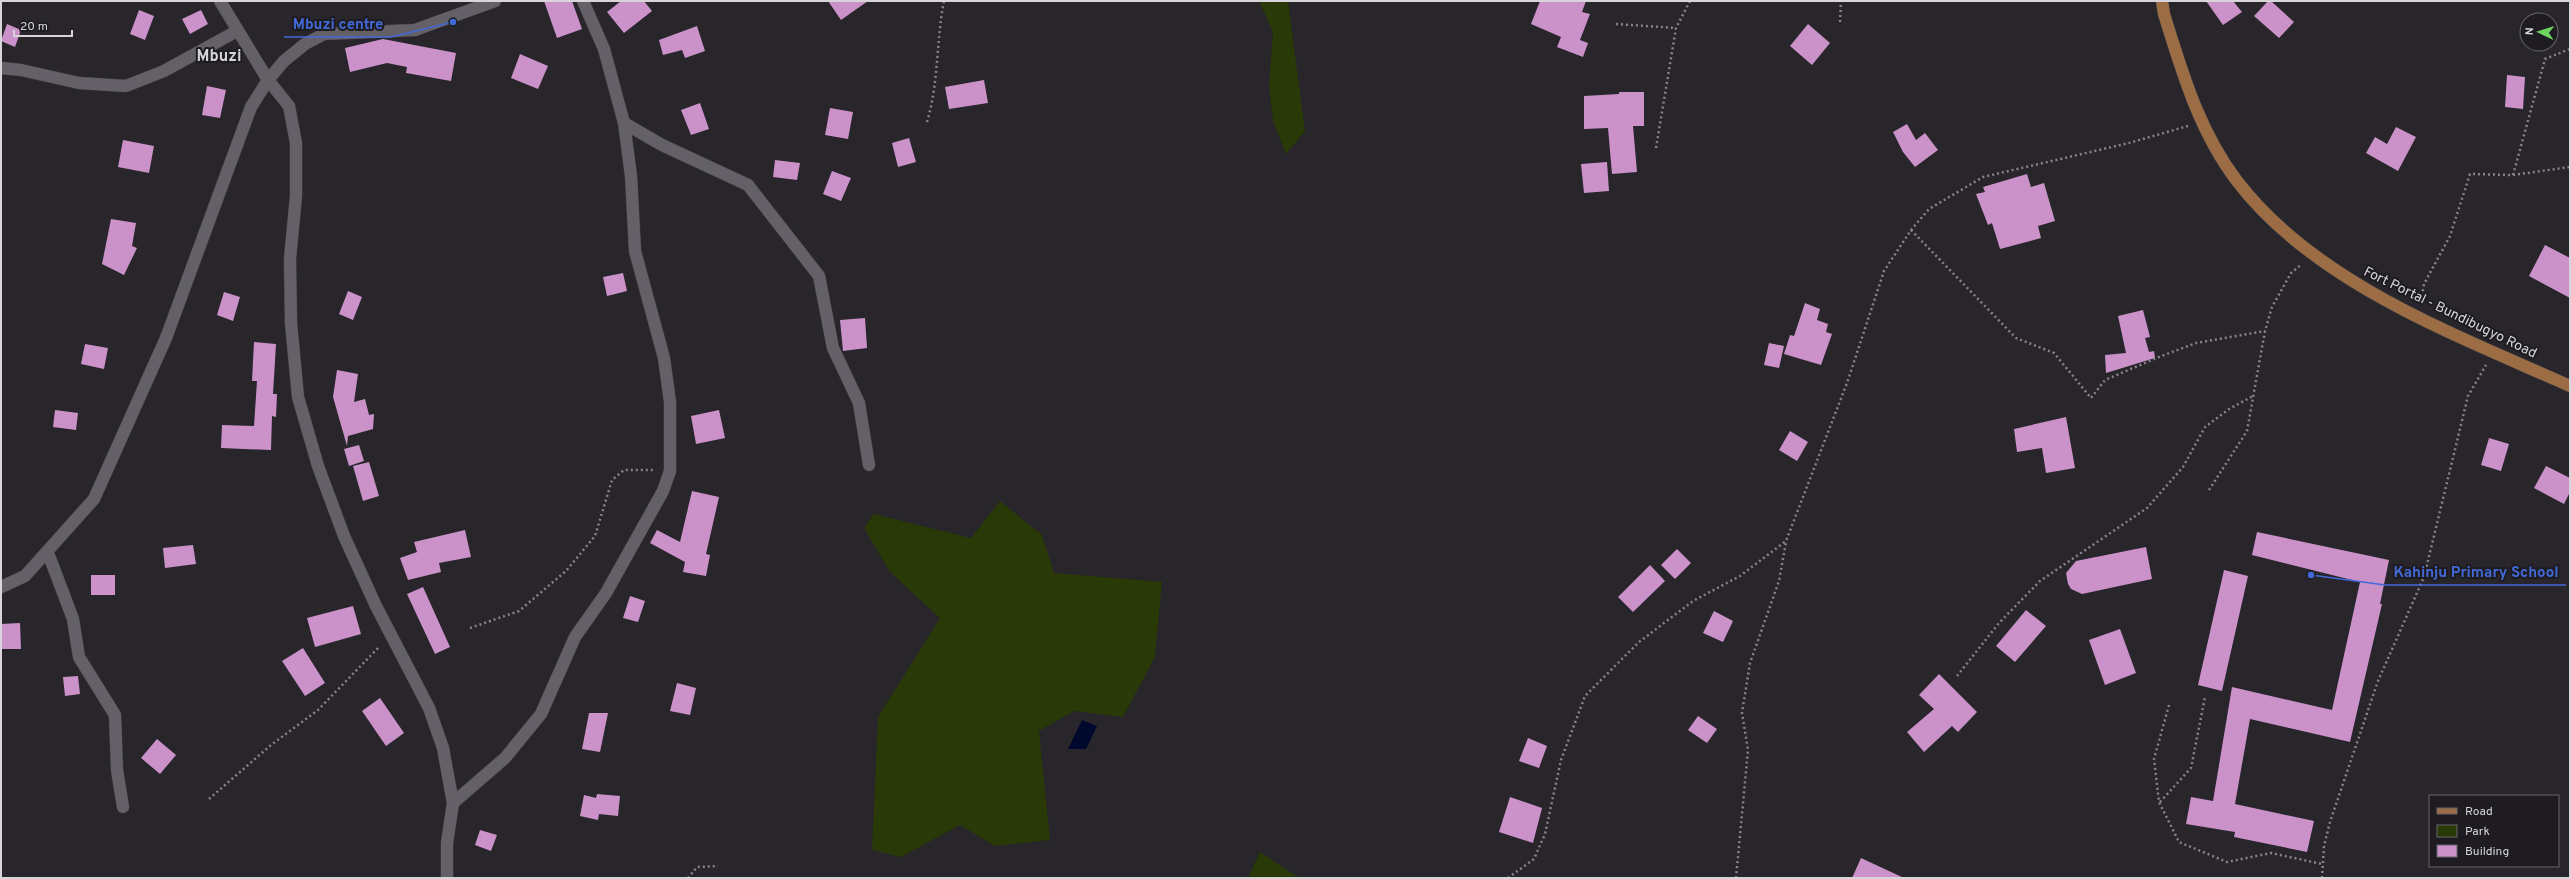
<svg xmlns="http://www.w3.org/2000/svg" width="2571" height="879" viewBox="0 0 2571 879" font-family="Overpass,sans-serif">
  <rect width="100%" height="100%" fill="#28252b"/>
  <!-- green -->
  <g fill="#293907">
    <polygon points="1259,1 1288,1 1305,131 1286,154 1273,121 1269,86 1273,32"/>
    <polygon points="1000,501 1042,535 1054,573 1162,582 1155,657 1123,717 1074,711 1039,731 1050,840 995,846 960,825 901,857 872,850 878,717 940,618 890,572 864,528 874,514 971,538"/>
    <polygon points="1260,852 1299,878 1248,878"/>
  </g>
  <!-- water -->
  <polygon fill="#00082e" points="1082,720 1097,726 1086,749 1068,749"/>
  <!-- building -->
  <g fill="#cb92ca">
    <polygon points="544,1 572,1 582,29 557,38"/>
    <polygon points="621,1 644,1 652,11 624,33 607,12"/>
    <polygon points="828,1 868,1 841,20"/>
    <polygon points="1540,1 1586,1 1582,12 1590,14 1580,40 1588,43 1583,57 1557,47 1561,37 1531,24"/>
    <polygon points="2206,1 2233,1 2242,12 2223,25"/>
    <polygon points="2268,1 2271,1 2294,22 2279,38 2254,16"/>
    <polygon points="139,10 154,16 145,40 130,34"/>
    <polygon points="201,10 208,24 190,34 182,19"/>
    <polygon points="7,24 21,30 15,47 1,41"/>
    <polygon points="1808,24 1830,43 1812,65 1790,46"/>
    <polygon points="697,26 705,51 685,58 682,50 663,55 659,40"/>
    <polygon points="383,39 456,53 451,81 406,73 407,67 387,63 350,72 345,48"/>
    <polygon points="520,54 548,66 538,89 511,78"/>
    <polygon points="2507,75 2525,77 2523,109 2505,107"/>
    <polygon points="984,80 988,103 949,109 945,87"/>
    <polygon points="207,86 226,90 220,118 202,115"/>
    <polygon points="1619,92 1644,92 1644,126 1633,126 1637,172 1612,174 1608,128 1584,129 1584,96 1619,94"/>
    <polygon points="700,103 709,129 691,135 681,110"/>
    <polygon points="830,108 853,112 848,139 825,135"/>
    <polygon points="1907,124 1916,140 1925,133 1938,150 1915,167 1903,152 1893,132"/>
    <polygon points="2396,127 2416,137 2398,171 2366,153 2375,137 2387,144"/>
    <polygon points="909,138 916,162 898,167 892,143"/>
    <polygon points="123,140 154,146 149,173 118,167"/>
    <polygon points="775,160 800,163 797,180 773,177"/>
    <polygon points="1607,162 1609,191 1584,193 1581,164"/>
    <polygon points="832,171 851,178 841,201 823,194"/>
    <polygon points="2027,174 2031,187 2044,183 2055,221 2038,226 2041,238 2000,249 1992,223 1988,225 1976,194 1985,192 1983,187"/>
    <polygon points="111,219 136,223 132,246 137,248 124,275 102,264"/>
    <polygon points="2545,245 2570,258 2570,298 2529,276"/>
    <polygon points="623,273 627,291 607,296 603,277"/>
    <polygon points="348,291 362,297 353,320 339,314"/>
    <polygon points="224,292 240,297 233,321 217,315"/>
    <polygon points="1805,303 1820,309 1817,320 1828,324 1826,332 1832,334 1821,365 1784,354 1790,335 1794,336"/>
    <polygon points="2143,310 2150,337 2145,338 2149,352 2154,351 2155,358 2106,373 2105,355 2126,353 2118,316"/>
    <polygon points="865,318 867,348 843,351 840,320"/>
    <polygon points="254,342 276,344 273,394 277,394 276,417 272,416 271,450 221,448 222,425 254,426 257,381 252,381"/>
    <polygon points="1769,343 1784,346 1779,368 1764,365"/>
    <polygon points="85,344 108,348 104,369 81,364"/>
    <polygon points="337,370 358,374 354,402 365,399 369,415 374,414 373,429 348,436 347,446 333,397"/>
    <polygon points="55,410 78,413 76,430 53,427"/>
    <polygon points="719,410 725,438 696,444 691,416"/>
    <polygon points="2066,417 2075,468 2046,473 2042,448 2017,452 2014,429"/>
    <polygon points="1790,431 1808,442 1797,461 1779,450"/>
    <polygon points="2489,438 2509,444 2501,471 2481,465"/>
    <polygon points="359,445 364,461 349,466 344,449"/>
    <polygon points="369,462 379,496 363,501 353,466"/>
    <polygon points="2546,466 2570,478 2570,492 2564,504 2534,488"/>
    <polygon points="692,491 719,497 706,554 710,555 706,576 683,572 685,562 650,543 657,530 680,542"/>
    <polygon points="465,530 471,557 439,563 441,572 408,580 400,558 417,552 414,542"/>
    <polygon points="2257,532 2389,560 2380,604 2382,604 2350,742 2250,719 2235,804 2314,821 2307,852 2234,837 2235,832 2186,824 2191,797 2213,801 2232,687 2332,710 2360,582 2252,555"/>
    <polygon points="193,545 196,564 165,568 163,548"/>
    <polygon points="2146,547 2152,579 2082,594 2071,589 2068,584 2066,573 2076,561"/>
    <polygon points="1677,549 1691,563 1675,579 1661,565"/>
    <polygon points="1650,565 1665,581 1633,612 1618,597"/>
    <polygon points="2224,570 2248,576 2222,691 2198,685"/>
    <rect x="91" y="575" width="24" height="20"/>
    <polygon points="423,587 450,647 435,654 407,594"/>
    <polygon points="630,596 645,601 638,622 623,618"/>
    <polygon points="353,606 361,634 315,647 307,618"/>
    <polygon points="2026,610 2046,626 2015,662 1996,646"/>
    <polygon points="1714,611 1733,621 1723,642 1703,633"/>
    <polygon points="20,623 21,649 2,649 1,624"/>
    <polygon points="2120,629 2136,673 2105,685 2089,640"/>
    <polygon points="303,648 325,683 305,696 282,661"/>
    <polygon points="1939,674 1977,712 1958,732 1952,726 1924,752 1907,732 1934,709 1919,695"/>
    <polygon points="78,676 80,694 65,696 63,677"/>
    <polygon points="677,683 696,688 690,715 670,711"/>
    <polygon points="380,698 404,733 386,746 362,711"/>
    <polygon points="589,713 608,713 600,752 582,749"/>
    <polygon points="1698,716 1717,729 1707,743 1688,730"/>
    <polygon points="1528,738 1547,746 1539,768 1519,761"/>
    <polygon points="157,739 176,755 160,774 141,758"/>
    <polygon points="597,794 620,796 618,816 599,814 598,820 580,816 584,795 596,798"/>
    <polygon points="1510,797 1542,808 1533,843 1499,832"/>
    <polygon points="480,830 497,835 491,851 475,845"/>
    <polygon points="1861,858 1904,878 1852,878"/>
  </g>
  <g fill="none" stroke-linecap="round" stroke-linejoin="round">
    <!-- minor casing -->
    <g stroke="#444247" stroke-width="13">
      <g id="minor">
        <polyline points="220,1 268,80 289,106 296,143 296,196 290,259 291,323 298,397 318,466 344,536 376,606 429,708 443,748 453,803 447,843 447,878"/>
        <polyline points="1,68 21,70 79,83 126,86 164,71 237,31"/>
        <polyline points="624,123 662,145 748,185 819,276 833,348 859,403 869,465"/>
        <polyline points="48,553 73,619 79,657 115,715 117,770 123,807"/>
        <polyline points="1,587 25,576 94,499 166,338 251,107 268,80 284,61 305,44 324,34 415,30 495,1"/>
        <polyline points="453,803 505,758 541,714 575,637 606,593 663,491 670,471 670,402 664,358 635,251 631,176 624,123 604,49 583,1"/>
      </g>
    </g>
    <!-- primary casing -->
    <g stroke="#444247" stroke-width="13">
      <path id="primary" d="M2162 1 2164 14C2182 72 2199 131 2237 181 2315 283 2456 335 2570 386"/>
    </g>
    <!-- path -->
    <g stroke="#88858a" stroke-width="2.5" stroke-dasharray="2 3" stroke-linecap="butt">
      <polyline points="1840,22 1841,1"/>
      <polyline points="1616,24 1676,28"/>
      <path d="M927 122C939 82 936 41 944 1"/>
      <polyline points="1656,148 1676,28 1690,1"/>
      <polyline points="2513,175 2545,59 2570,49"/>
      <polyline points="1911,230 2016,338 2054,353 2091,398 2105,380 2159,357 2196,343 2265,331"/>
      <polyline points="2421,301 2424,284 2450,236 2470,174 2513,175 2570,167"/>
      <polyline points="2209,490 2247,431 2265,331 2272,307 2291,273 2302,264"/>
      <polyline points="470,628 519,611 566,571 595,536 612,480 624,470 654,470"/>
      <polyline points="1957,676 1999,623 2040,581 2147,508 2183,467 2205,427 2229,409 2253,396"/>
      <polyline points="2169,705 2154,759 2159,802 2179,842 2227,862 2271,853 2322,864"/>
      <polyline points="209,799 271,745 318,710 380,646"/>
      <polyline points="2160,802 2191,768 2205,697"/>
      <polyline points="688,878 697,867 718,866"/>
      <polyline points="1508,878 1534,859 1545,834 1561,760 1585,696 1639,642 1693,601 1740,576 1786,541 1847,383 1884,271 1911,230 1929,209 1983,177 2129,143 2188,126"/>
      <polyline points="1736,878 1748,750 1742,713 1750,663 1779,581 1786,542"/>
      <polyline points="2322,878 2324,846 2330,822 2378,681 2424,577 2468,396 2486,365"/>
    </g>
    <!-- minor -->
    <use href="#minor" stroke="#646067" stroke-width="12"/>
    <!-- primary -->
    <use href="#primary" stroke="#9c6d44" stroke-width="12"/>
  </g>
  <g text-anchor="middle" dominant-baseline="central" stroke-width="4" stroke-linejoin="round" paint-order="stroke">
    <!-- street labels -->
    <g font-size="14" fill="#d7d5d9" stroke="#1e1c21">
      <text transform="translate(2450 313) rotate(26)">Fort Portal - Bundibugyo Road</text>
    </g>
    <!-- quarter labels -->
    <g font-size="16" font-weight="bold" fill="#d7d5d9" stroke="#1e1c21">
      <text x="219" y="57">Mbuzi</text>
    </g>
  </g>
  <!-- callouts -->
  <path fill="none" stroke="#4269d8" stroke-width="1.5" d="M453 22L391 37H284M2311 575L2385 585H2566"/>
  <g fill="#4269d8" stroke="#1e1c21" stroke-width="1.5">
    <circle cx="453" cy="22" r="4"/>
    <circle cx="2311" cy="575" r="4"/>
  </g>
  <g font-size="15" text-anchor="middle" font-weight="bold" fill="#4269d8" stroke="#1e1c21" stroke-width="4" stroke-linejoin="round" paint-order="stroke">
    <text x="338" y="29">Mbuzi centre</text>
    <text x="2476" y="577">Kahinju Primary School</text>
  </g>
  <!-- border -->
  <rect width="2571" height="879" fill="none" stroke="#d7d5d9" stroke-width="4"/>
  <!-- legend -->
  <rect x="2429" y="795" width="130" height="72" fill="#1e1c21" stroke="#68666b"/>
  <rect x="2437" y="808" width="20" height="6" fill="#9c6d44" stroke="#68666b"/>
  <text x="2465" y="815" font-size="12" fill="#d7d5d9">Road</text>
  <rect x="2437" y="825" width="20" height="12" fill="#293907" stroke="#68666b"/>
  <text x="2465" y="835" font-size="12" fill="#d7d5d9">Park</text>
  <rect x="2437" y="845" width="20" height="12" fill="#cb92ca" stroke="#68666b"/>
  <text x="2465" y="855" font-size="12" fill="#d7d5d9">Building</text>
  <!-- north arrow -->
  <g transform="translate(2539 32) rotate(274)"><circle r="19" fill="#1e1c21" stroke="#68666b"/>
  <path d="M0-3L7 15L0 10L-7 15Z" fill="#6fd360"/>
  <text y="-6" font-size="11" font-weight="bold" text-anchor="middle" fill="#d7d5d9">N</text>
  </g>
  <!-- scale -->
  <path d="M14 30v6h58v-6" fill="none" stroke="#d7d5d9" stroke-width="2"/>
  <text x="20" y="30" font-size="12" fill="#d7d5d9" stroke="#1e1c21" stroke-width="3" paint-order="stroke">20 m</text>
</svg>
